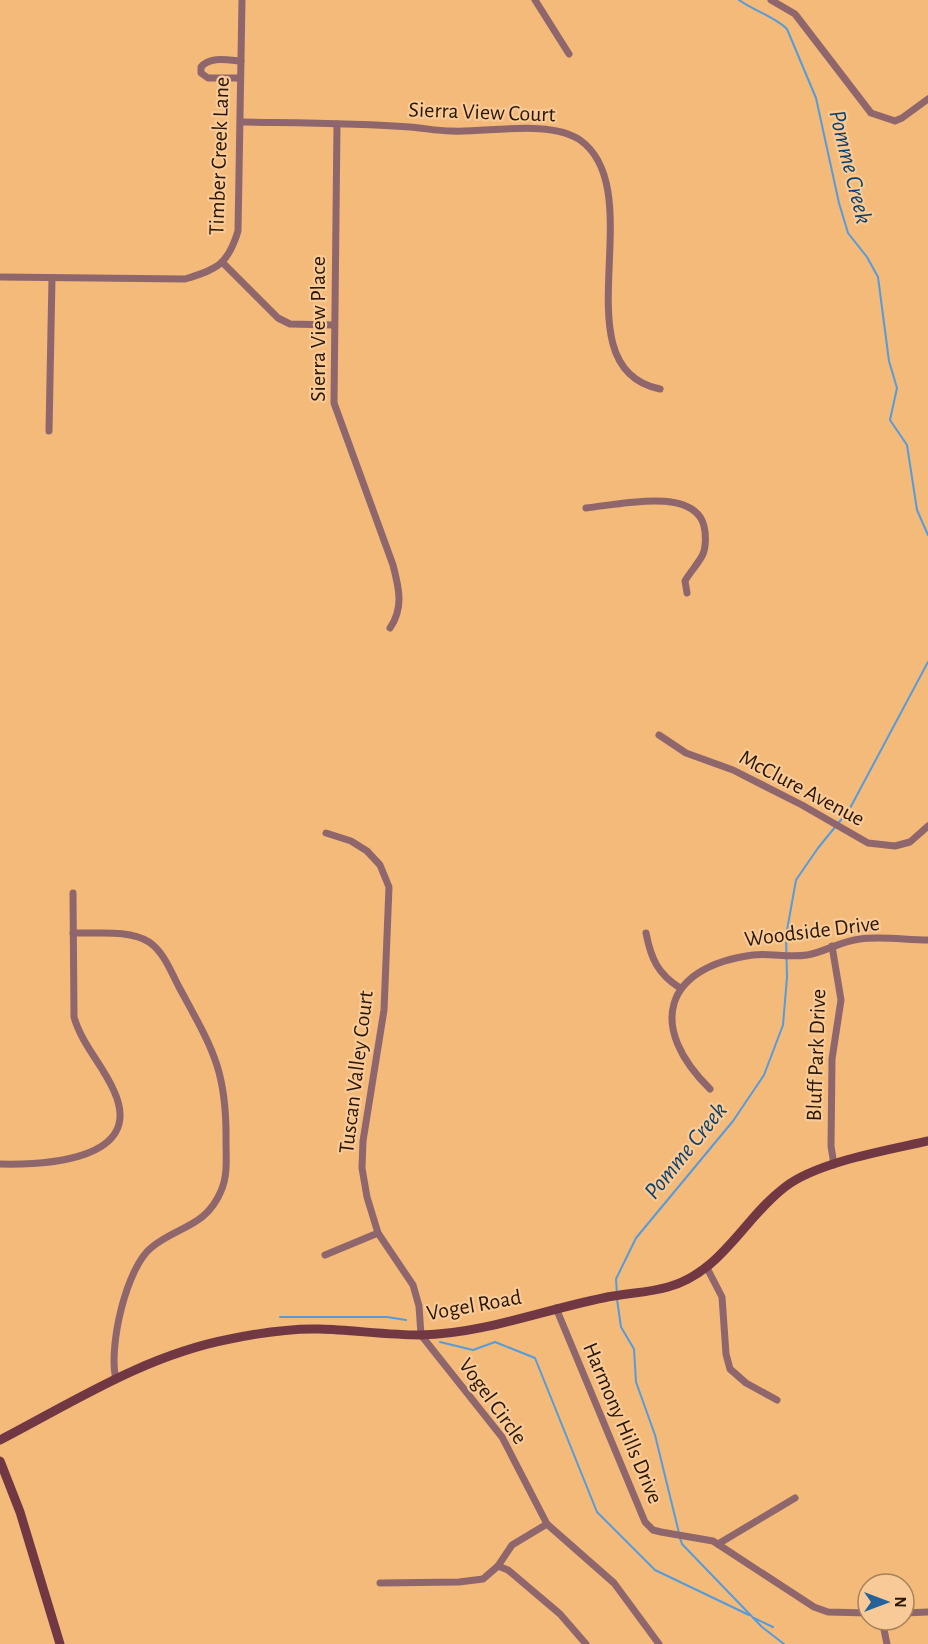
<svg xmlns="http://www.w3.org/2000/svg" width="928" height="1644" viewBox="0 0 928 1644" font-family="'Alegreya Sans',sans-serif">
  <rect width="100%" height="100%" fill="#f3ba7a"/>
  <g fill="none" stroke-linecap="round" stroke-linejoin="round">
    <!-- stream -->
    <g stroke="#569bdb" stroke-width="2">
      <path d="M739 0C754 11 774 16 787 29L816 98 839 203 848 233 867 257 878 277 889 361 897 388 890 420 907 445 917 510 928 535"/>
      <polyline points="617,1294 616,1279 636,1238 733,1121 764,1075 783,1025 787,977 786,936 796,880 818,848 849,810 928,662"/>
      <polyline points="617,1299 621,1327 634,1349 636,1382 655,1435 679,1533"/>
      <polyline points="280,1317 387,1317 406,1320"/>
      <polyline points="440,1342 473,1350 495,1342 535,1358 597,1512 655,1570 749,1615"/>
      <polyline points="680,1538 682,1544 762,1627 784,1644"/>
      <polyline points="754,1618 773,1627"/>
    </g>
    <!-- street -->
    <g stroke="#90666d" stroke-width="7">
      <polyline points="535,0 569,54"/>
      <polyline points="771,0 795,14 871,113 895,121 902,118 928,99"/>
      <path d="M240 78H208L201 73V67C210 56 228 60 241 61"/>
      <path d="M242 122C298 123 354 123 410 127 424 128 437 131 451 131 487 133 550 119 580 140 653 192 557 368 660 389"/>
      <path d="M337 124 334 403 393 565C399 588 404 608 390 628"/>
      <polyline points="223,263 278,318 290,324 334,325"/>
      <path d="M0 277 185 279C218 269 228 264 238 231L242 0"/>
      <polyline points="49,431 52,278"/>
      <path d="M586 508C617 505 694 486 704 526 706 534 706 547 703 554 699 563 690 572 685 581L687 593"/>
      <polyline points="659,735 686,753 733,770 802,805 868,843 895,846 910,842 928,826"/>
      <polyline points="326,833 351,841 367,851 380,865 389,887 384,1010 363,1141 362,1168 367,1197 378,1233 413,1285 419,1306 421,1335 502,1437 547,1524 614,1583 659,1644"/>
      <path d="M73 933C96 934 129 929 149 942 164 952 171 972 179 987 212 1048 227 1070 226 1141 226 1158 228 1175 221 1191 206 1227 178 1226 152 1247 126 1267 108 1348 116 1379"/>
      <path d="M646 933C651 959 658 974 680 988"/>
      <polyline points="832,946 841,1000 832,1059 831,1146 834,1165"/>
      <path d="M710 1089C647 1027 663 967 753 955 771 953 789 958 807 955 825 952 841 941 860 939 882 936 906 940 928 940"/>
      <path d="M0 1164C43 1165 146 1161 114 1091 103 1065 82 1045 74 1017L73 893"/>
      <polyline points="325,1255 378,1233"/>
      <polyline points="707,1268 722,1297 726,1354 730,1369 746,1383 777,1400"/>
      <polyline points="556,1308 645,1522 653,1530 661,1532 713,1541 814,1607 828,1612 868,1613"/>
      <polyline points="718,1544 795,1498"/>
      <polyline points="498,1566 512,1545 547,1524"/>
      <polyline points="380,1583 459,1582 483,1579 498,1566 508,1570 560,1614 586,1644"/>
      <polyline points="904,1613 928,1612"/>
      <polyline points="882,1620 887,1644"/>
    </g>
    <!-- secondary -->
    <g stroke="#713844" stroke-width="9">
      <path d="M0 1440C75 1401 146 1355 230 1339 259 1333 290 1328 320 1329 353 1330 387 1335 421 1335 482 1334 543 1310 603 1298 625 1293 647 1293 668 1287 722 1272 743 1219 785 1187 817 1162 888 1150 928 1141"/>
      <polyline points="0,1461 20,1512 60,1644"/>
    </g>
  </g>
  <g text-anchor="middle" dominant-baseline="central" stroke-width="4.5" stroke-linejoin="round" paint-order="stroke">
    <!-- street labels -->
    <g font-size="22" fill="#2b1600" stroke="#f8ca98">
      <text transform="translate(482 112) rotate(2)">Sierra View Court</text>
      <text transform="translate(219 156) rotate(-88)">Timber Creek Lane</text>
      <text transform="translate(318 329) rotate(-90)">Sierra View Place</text>
      <text transform="translate(802 788) rotate(28)">McClure Avenue</text>
      <text transform="translate(812 931) rotate(-7)">Woodside Drive</text>
      <text transform="translate(816 1055) rotate(-88)">Bluff Park Drive</text>
      <text transform="translate(356 1072) rotate(-83)">Tuscan Valley Court</text>
      <text transform="translate(474 1305) rotate(-10)">Vogel Road</text>
      <text transform="translate(493 1401) rotate(54)">Vogel Circle</text>
      <text transform="translate(623 1423) rotate(67)">Harmony Hills Drive</text>
    </g>
    <!-- water labels -->
    <g font-size="24" font-style="italic" fill="#0e416b" stroke="#f8ca98">
      <text transform="translate(850 167) rotate(76)">Pomme Creek</text>
      <text transform="translate(686 1151) rotate(-51)">Pomme Creek</text>
    </g>
  </g>
  <!-- north arrow -->
  <g transform="translate(886 1602) rotate(90)"><circle r="28" fill="#f8ca98" stroke="#a6825b" stroke-width="1.5"/>
  <path d="M0-4.5L10 22L0 15L-10 22Z" fill="#246299"/>
  <text y="-9" font-size="16" font-weight="bold" text-anchor="middle" fill="#2b1600">N</text>
  </g>
</svg>
